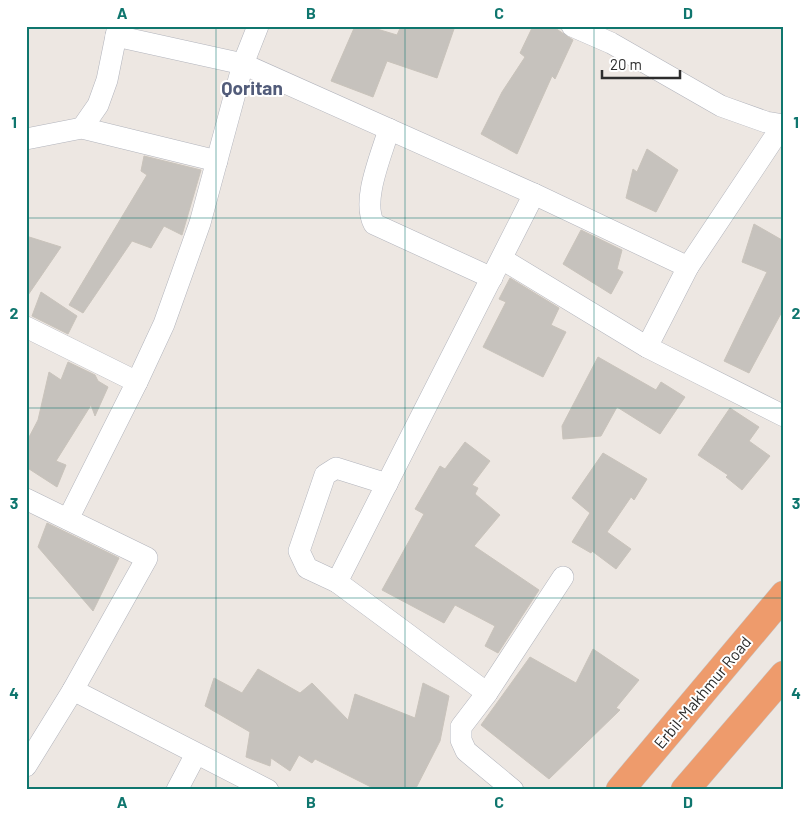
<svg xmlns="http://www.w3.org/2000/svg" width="810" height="816" viewBox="0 0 810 816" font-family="Barlow,sans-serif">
  <rect width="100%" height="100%" fill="#ede7e2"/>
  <!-- building -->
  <g fill="#c6c2bd" stroke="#c9c3bb">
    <polygon points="355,26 367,26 397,35 401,26 455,26 437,78 387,61 373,97 331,81"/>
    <polygon points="533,26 552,26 573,40 555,79 552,76 517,154 481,134 502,92 525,57 520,53"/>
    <polygon points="647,149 678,170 656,212 626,198 633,169 637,172"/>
    <polygon points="144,156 201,170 182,235 164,226 151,248 132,241 83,313 69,305 147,175 141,171"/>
    <polygon points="754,224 782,240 784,236 784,308 749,373 724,361 767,272 742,262"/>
    <polygon points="581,230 622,250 617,269 623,272 611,294 563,264"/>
    <polygon points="26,236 61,247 26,298"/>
    <polygon points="510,278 559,308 551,325 566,332 543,377 483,347 506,302 499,299"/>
    <polygon points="41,292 77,316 68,334 32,316"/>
    <polygon points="598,357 656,390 661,382 685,397 660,434 617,407 601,436 563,439 562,426"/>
    <polygon points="68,362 95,375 98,381 108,387 95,416 91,405 56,461 66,465 57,487 26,467 26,443 38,420 49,372 61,380"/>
    <polygon points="730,408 759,427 749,441 770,456 742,490 726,477 728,475 698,455"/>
    <polygon points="465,442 490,461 472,485 478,488 475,494 500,515 474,546 539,590 498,653 485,646 495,626 455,605 444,623 382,590 424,514 415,509 440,466 445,469"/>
    <polygon points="603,453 647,479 634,500 631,497 607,532 631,549 616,569 592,551 591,553 572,542 590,513 572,498"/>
    <polygon points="47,523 119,558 93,611 38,547"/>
    <polygon points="593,649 639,680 616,708 620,710 549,779 481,725 530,657 576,683"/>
    <polygon points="258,669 300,693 312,683 348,720 355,694 415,718 423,683 449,696 440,741 415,790 377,790 315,759 312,763 299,755 290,771 271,758 270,766 246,757 250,732 205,706 214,678 242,693"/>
  </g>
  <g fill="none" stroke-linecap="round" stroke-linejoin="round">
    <!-- street casing -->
    <g stroke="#b2b4bc" stroke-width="22">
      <g id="street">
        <polyline points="572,26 611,43 721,106 766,122 784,125"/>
        <polyline points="116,36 243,64 534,194 688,267"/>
        <polyline points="82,128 98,105 107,80 118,26"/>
        <path d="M389 129C382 154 361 200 374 224L492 278"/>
        <polyline points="26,139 82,128 217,161"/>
        <polyline points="502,259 647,347 784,416"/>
        <polyline points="26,327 137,382"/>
        <polyline points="647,347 688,267 782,126"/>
        <polyline points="26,499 147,558 73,690 26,766"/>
        <polyline points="68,519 137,382 164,324 200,223 243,64 258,26"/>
        <polyline points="337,582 307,568 299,551 325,475 336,468 387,484"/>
        <polyline points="73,690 268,790"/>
        <polyline points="487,693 337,582 534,194"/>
        <polyline points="177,790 196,754"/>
        <polyline points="513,790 466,751 461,740 461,727 487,693 563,577"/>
      </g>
    </g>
    <!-- highway casing -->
    <g stroke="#c4c4c4" stroke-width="29">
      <g id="highway">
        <polyline points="620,790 784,595"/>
        <polyline points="685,790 784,675"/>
      </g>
    </g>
    <!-- street -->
    <use href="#street" stroke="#fff" stroke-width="21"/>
    <!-- highway -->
    <use href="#highway" stroke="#ee9b6c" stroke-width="28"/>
  </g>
  <!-- grid -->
  <path fill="none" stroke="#0f766e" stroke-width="1" stroke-opacity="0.55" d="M216 26V790M405 26V790M594 26V790M26 218H784M26 408H784M26 598H784"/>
  <g text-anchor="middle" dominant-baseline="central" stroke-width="4" stroke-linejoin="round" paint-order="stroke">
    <!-- street labels -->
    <g font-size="16" fill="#2d2d2d" stroke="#fff">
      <text transform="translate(702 692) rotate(-50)">Erbil-Makhmur Road</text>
    </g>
    <!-- quarter labels -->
    <g font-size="19" font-weight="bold" fill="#525c7a" stroke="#fff">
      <text x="252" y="87">Qoritan</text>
    </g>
  </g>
  <!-- border -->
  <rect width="810" height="816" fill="none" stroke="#ffffff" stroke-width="55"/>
  <!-- scale -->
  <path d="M602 70v8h78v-8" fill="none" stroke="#2d2d2d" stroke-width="2.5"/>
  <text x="610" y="70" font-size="15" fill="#2d2d2d" stroke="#ffffff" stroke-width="4" paint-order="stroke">20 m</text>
  <rect x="28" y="28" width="754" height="760" fill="none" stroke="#0f766e" stroke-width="2"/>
  <g font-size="16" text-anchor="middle" font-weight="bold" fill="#0f766e">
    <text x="122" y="19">A</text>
    <text x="311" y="19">B</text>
    <text x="499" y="19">C</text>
    <text x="688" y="19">D</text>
    <text x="14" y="128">1</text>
    <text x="796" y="128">1</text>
    <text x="14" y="319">2</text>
    <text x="796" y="319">2</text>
    <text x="14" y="509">3</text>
    <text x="796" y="509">3</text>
    <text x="14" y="699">4</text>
    <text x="796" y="699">4</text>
    <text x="122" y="808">A</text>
    <text x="311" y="808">B</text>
    <text x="499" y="808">C</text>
    <text x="688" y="808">D</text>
  </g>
</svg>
